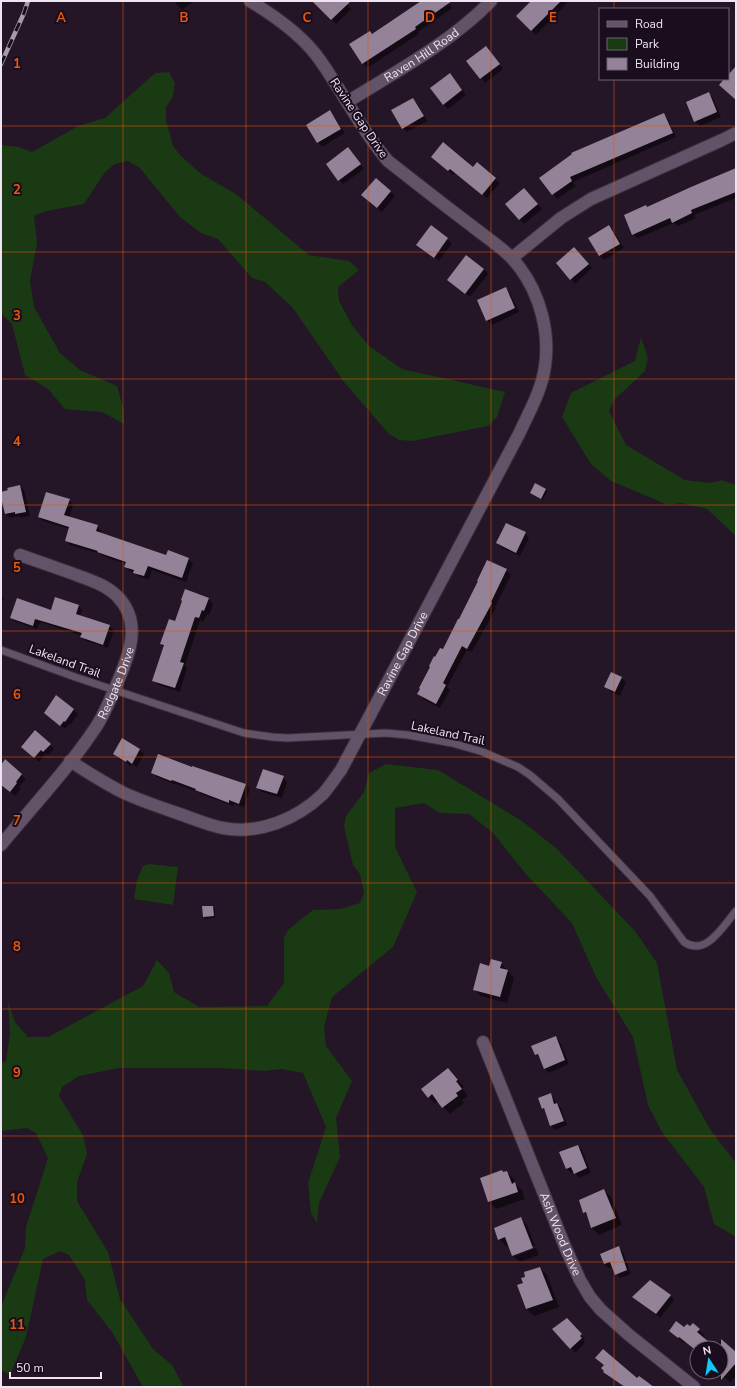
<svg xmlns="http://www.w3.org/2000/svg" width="737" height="1388" viewBox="0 0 737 1388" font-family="'Nunito Sans',sans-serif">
  <rect width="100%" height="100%" fill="#241627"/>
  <!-- green -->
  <g fill="#193a13">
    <polygon points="169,72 175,83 173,96 166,107 166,120 173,146 181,156 201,174 236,194 309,255 349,261 359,270 338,287 339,301 352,325 369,346 402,369 505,392 497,417 488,426 412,441 399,440 388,433 344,382 293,308 265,282 252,278 218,239 201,233 180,217 139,167 127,161 115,164 105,172 84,204 46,211 34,216 37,243 30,281 34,307 60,353 80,370 117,386 124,411 124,424 102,412 65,409 48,389 25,375 12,324 1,313 1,145 19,147 32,152 78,126 105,118 155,73"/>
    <polygon points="641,337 648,358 645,371 615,399 609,411 626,445 685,480 710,483 722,480 736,485 736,536 707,509 681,503 668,505 611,481 591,464 562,417 571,393 635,361"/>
    <polygon points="386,764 438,770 522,821 557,849 635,931 657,963 677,1070 711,1131 736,1163 736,1237 714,1224 704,1187 662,1132 648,1105 633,1037 596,977 572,923 525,873 493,833 469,814 440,813 424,803 395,808 395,847 417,892 393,947 332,997 324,1027 326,1046 352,1081 336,1118 340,1157 319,1203 317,1223 311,1213 308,1183 326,1127 303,1073 282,1069 263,1071 221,1068 119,1068 79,1076 62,1087 59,1096 83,1135 87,1154 77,1182 77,1201 108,1252 120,1299 153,1349 172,1365 184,1387 143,1387 112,1332 87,1300 85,1280 69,1255 60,1251 43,1259 26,1337 10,1375 1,1370 1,1307 25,1248 26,1227 48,1158 36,1133 27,1128 1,1131 1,1063 6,1061 10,1033 8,1002 15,1022 28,1037 48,1037 143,986 157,960 169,973 174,992 199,1007 267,1006 284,983 284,937 289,929 313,910 341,909 360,903 364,893 360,874 353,865 344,826 346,816 364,792 369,773"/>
    <polygon points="149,864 178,867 173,905 134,899 137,880 143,866"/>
  </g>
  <!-- shadow -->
  <g fill="#0007">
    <polygon points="174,1 194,1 182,10"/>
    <polygon points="314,1 344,1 351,9 336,24"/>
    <polygon points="418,1 447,1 452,8 418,32 419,34 367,68 363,63 370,32 373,35 419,3"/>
    <polygon points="532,1 569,1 536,35 517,16"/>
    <polygon points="490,52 503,69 485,83 481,78"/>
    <polygon points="454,79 466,95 448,109 443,104"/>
    <polygon points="709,94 713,98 721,117 700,126 695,121"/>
    <polygon points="413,99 417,103 427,121 407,132 403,128"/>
    <polygon points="330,112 334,116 345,133 322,147 318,142"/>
    <polygon points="664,114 668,119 676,137 573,182 576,186 557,199 541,178"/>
    <polygon points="348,148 364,169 343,184 339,180"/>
    <polygon points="437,161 473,168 495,179 500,183 487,198 455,173 453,175"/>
    <polygon points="736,169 736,198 694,215 696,218 678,226 674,223 638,238 633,234 646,206 648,208"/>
    <polygon points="376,179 395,196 382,212 367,199"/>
    <polygon points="528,193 542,209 524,224 506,204"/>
    <polygon points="609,226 613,231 624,248 604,260 600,256 589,238"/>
    <polygon points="431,227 452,243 439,261 418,245"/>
    <polygon points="579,253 592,268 575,284 571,279"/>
    <polygon points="484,269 488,274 470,297 452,284"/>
    <polygon points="505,288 510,293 519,312 492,325 487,320 478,301"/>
    <polygon points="20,486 24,490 30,516 21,518 19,516 10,518 6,514 1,493"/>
    <polygon points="545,489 547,491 543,500 531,493"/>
    <polygon points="69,500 73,505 69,518 97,526 101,531 100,534 167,556 188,559 193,563 186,582 152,570 149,579 139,577 135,573 130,571 126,567 126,564 103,556 100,554 70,545 66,541 69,529 43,521 39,517"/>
    <polygon points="525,533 529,538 520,556 502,548 497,543"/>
    <polygon points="506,570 511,575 495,607 496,608 472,652 467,650 447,687 450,690 440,708 423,699 419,694 443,650"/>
    <polygon points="185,591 209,599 213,604 209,615 207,614 203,622 200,620 185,666 187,668 180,692 158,685 153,680 164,647 161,644 175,622 183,601"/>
    <polygon points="1,596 4,599 1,603"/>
    <polygon points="78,605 82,610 80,616 109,626 114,630 108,648 86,641 82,636 40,622 37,629 16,622 11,618"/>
    <polygon points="621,678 626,682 620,696 610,691 605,687"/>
    <polygon points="73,710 78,714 70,725 69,724 65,729 45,713"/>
    <polygon points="122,739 140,750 144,754 137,767 132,764 131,766 118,758 114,754"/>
    <polygon points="50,744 54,749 48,755 46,753 39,762 27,752"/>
    <polygon points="1,766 21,775 26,779 19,787 21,788 15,796 1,784"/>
    <polygon points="193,767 246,784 250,789 244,807 234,804 233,806 201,794 198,792 176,784 176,785 157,777 152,772 192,768"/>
    <polygon points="283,777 287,782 282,798 262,792 257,788"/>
    <polygon points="213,907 215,909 215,918 205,919 204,917"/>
    <polygon points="501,963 514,978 507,1003 481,996 474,989 489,967"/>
    <polygon points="556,1037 560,1042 569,1064 549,1073 544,1068 541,1059 536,1055 533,1046"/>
    <polygon points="455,1076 464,1087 462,1088 468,1096 462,1100 464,1103 450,1114 438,1101 435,1104 422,1089"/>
    <polygon points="551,1095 561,1108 567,1125 555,1130 551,1126 546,1112 543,1109"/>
    <polygon points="578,1146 582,1150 591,1173 579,1178 574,1172 571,1173 567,1169 560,1153"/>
    <polygon points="502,1171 504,1173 507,1172 514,1179 516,1184 522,1190 525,1199 496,1209 489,1202 481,1178"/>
    <polygon points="604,1191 611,1197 622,1225 599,1235 592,1228 589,1217 584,1213"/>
    <polygon points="520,1218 527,1225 535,1246 515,1254 515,1256 536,1248 539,1255 520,1262 513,1256 509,1245 506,1246 499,1239"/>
    <polygon points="618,1247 623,1252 631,1274 620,1278 616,1274 613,1267 609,1268 604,1264 601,1254"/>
    <polygon points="540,1268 547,1275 559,1307 534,1316 527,1309 518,1286 524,1283 527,1277"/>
    <polygon points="670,1296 674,1300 660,1318 634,1297"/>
    <polygon points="571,1324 585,1339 583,1341 585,1343 575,1353 554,1329"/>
    <polygon points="693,1324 705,1336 703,1338 714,1348 697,1348 697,1351 685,1342 684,1343 670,1331 690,1328"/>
    <polygon points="721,1340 736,1354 736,1376 730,1382 718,1372 721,1372 721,1348 715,1348"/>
  </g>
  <!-- building -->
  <g fill="#948298">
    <polygon points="312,1 351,1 331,20"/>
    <polygon points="421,1 452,1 415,27 416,29 362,64 349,44 370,31 372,34"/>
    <polygon points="531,1 561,1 531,31 516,16"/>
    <polygon points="486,46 500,64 480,79 466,61"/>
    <polygon points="736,66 736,100 719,85 724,79 728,79 728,75"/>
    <polygon points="450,73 462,90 443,105 430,88"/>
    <polygon points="709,92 717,112 694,122 686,102"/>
    <polygon points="413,98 424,116 402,129 391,110"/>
    <polygon points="330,110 341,129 317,143 306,125"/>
    <polygon points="664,113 673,133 570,177 572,181 552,195 539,178 572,154 571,153"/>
    <polygon points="443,142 473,167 477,162 496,178 482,195 450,169 448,171 431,157"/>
    <polygon points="348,147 361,164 338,181 326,164"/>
    <polygon points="736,168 736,192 691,210 692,213 672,223 670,218 632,235 624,215 646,205 647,207 691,187"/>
    <polygon points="376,178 391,191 377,208 361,195"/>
    <polygon points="524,188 538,204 519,220 505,204"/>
    <polygon points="431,225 448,238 434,258 416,245"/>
    <polygon points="609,225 620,244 599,256 588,238"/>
    <polygon points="574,247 589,264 570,280 556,263"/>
    <polygon points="466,255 484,269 465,294 447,280"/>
    <polygon points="506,287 515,308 486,321 477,300"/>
    <polygon points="535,483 546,489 541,499 530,493"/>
    <polygon points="20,485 26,512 15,514 15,512 5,514 1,498 1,492 8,490 7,488"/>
    <polygon points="46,492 70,499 64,515 98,525 96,531 166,555 168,550 189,558 182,578 148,566 144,576 133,573 134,570 124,567 126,562 97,552 98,551 65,541 69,527 38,517"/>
    <polygon points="506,523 526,532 516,553 496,543"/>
    <polygon points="487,560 507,569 491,602 492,603 467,649 462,646 443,683 446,685 436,704 417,694 420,689 419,688 430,667 429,666 434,656 435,657 440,648 443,649 458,619 459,619 478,581 477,581"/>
    <polygon points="185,589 209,598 204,611 202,610 199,618 195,617 180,662 184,663 175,688 152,681 164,645 160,644 169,619 175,621 182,601 181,600"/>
    <polygon points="55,597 79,605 76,614 110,625 103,645 80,637 82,633 35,619 33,626 10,618 17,598 51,610"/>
    <polygon points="611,672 622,677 615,692 604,687"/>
    <polygon points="56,695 74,709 65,722 64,721 60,726 44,713"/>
    <polygon points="35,730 51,744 43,752 41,750 34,758 21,747"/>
    <polygon points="122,738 140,749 132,764 127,760 126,762 113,754"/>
    <polygon points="158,754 192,767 192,766 246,784 239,804 229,800 229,803 195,790 196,789 172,780 171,781 151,773"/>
    <polygon points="5,759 22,774 16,782 17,783 10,792 1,785 1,765"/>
    <polygon points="263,769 284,776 277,794 256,788"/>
    <polygon points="202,906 213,906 214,916 203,917"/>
    <polygon points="491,959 502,962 500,968 508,970 500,997 473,990 480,963 489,966"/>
    <polygon points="556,1036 565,1060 544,1069 538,1054 535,1055 531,1046"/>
    <polygon points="448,1068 458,1080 456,1081 462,1089 456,1093 458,1096 442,1108 432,1094 428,1098 421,1089"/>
    <polygon points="551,1093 554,1104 557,1103 564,1121 550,1126 544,1108 542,1109 538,1098"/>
    <polygon points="578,1145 587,1168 574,1174 571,1167 566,1169 559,1152"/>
    <polygon points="502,1170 503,1172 507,1171 512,1184 515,1182 518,1192 488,1202 480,1178"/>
    <polygon points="604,1189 616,1218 591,1228 586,1212 583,1213 579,1200"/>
    <polygon points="521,1217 533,1248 512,1256 505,1237 498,1240 494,1228"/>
    <polygon points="619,1246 627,1270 615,1275 610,1262 604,1264 600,1254"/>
    <polygon points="540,1267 553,1300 526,1309 517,1285 523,1283 521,1278 525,1277 524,1272"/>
    <polygon points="650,1280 671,1295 656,1314 632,1297"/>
    <polygon points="567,1318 582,1334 580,1336 582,1338 570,1349 552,1329"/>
    <polygon points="676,1321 684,1327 687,1324 690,1326 693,1323 700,1329 697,1332 716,1348 693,1348 679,1337 678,1338 669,1331"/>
    <polygon points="721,1339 736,1352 736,1363 721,1380"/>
    <polygon points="603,1349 637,1378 639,1376 654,1387 625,1387 603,1372 604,1371 601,1368 604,1365 595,1358"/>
  </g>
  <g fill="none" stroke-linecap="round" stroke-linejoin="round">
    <!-- lane casing -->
    <g stroke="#3a303d" stroke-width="9">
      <path id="lane" d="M1 650 75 677 244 733 272 737 287 738 386 733 408 735 452 743 483 752 518 767 530 775 558 799 650 896 684 942C706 957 723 926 736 911"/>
    </g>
    <!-- street casing -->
    <g stroke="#3a303d" stroke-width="14">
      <g id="street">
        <path id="s1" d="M347 102C397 71 450 43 491 1"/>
        <polyline points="512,258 561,218 591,199 722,140 736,133"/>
        <path id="s2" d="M70 761C87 772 103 782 120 791 138 800 157 806 177 813 192 818 207 825 223 828 259 835 297 819 323 794 329 787 335 778 341 770L519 434C529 412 542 390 545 366 550 332 540 295 520 268 508 251 488 239 472 226 444 205 416 183 388 161 367 137 352 109 335 83 328 72 321 60 312 50 295 30 273 15 250 1"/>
        <path id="s3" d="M1 845C33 806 68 769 96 727 104 715 110 700 116 686 128 657 144 623 117 596 105 584 87 579 71 573 54 567 37 561 20 555"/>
        <path id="s4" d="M483 1042 566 1249 580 1280 590 1297 601 1310 629 1335 694 1387"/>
      </g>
    </g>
    <!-- lane -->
    <use href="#lane" stroke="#635368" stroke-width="7"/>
    <!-- street -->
    <use href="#street" stroke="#635368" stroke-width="12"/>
    <!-- rail casing -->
    <g stroke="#a69ba9" stroke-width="4.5">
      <polyline id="rail" points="1,64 24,13 28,1"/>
    </g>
    <!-- rail -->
    <use href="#rail" stroke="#1a0d1e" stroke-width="3" stroke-dasharray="9" stroke-linecap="butt"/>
  </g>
  <!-- grid -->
  <path fill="none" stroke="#e8590c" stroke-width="1" stroke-opacity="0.55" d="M123 1V1387M246 1V1387M368 1V1387M491 1V1387M614 1V9M614 79V1387M1 126H736M1 252H736M1 379H736M1 505H736M1 631H736M1 757H736M1 883H736M1 1009H736M1 1136H736M1 1262H736"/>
  <g text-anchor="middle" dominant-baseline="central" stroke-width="4" stroke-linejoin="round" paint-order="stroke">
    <!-- street labels -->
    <g font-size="12" fill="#efe5f2" stroke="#1a0d1e">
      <text stroke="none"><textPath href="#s1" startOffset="88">Raven Hill Road</textPath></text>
      <text transform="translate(359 118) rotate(56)">Ravine Gap Drive</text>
      <text stroke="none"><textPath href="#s2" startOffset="439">Ravine Gap Drive</textPath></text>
      <text transform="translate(65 661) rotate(20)">Lakeland Trail</text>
      <text stroke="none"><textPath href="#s3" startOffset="200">Redgate Drive</textPath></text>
      <text transform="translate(448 733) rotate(12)">Lakeland Trail</text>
      <text stroke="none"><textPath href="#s4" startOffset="207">Ash Wood Drive</textPath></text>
    </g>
  </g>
  <g font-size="13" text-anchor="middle" font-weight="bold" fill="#e8590c" stroke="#1a0d1e" stroke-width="4" stroke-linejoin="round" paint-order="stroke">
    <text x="61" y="22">A</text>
    <text x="184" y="22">B</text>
    <text x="307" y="22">C</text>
    <text x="430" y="22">D</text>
    <text x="553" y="22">E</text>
    <text x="17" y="68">1</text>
    <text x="17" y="194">2</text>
    <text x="17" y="320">3</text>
    <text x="17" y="446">4</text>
    <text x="17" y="572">5</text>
    <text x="17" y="699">6</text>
    <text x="17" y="825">7</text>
    <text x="17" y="951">8</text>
    <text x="17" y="1077">9</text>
    <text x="17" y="1203">10</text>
    <text x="17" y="1329">11</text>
  </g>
  <!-- border -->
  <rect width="737" height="1388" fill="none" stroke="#efe5f2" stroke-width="4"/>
  <!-- legend -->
  <rect x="599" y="8" width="130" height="72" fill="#1a0d1e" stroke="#6f6373"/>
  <rect x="607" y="21" width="20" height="6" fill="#635368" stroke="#6f6373"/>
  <text x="635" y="28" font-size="12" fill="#efe5f2">Road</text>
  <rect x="607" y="38" width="20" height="12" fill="#193a13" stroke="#6f6373"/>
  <text x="635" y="48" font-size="12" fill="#efe5f2">Park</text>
  <rect x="607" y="58" width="20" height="12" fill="#948298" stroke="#6f6373"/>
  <text x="635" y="68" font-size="12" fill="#efe5f2">Building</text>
  <!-- north arrow -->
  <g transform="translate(709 1360) rotate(348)"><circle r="19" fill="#1a0d1e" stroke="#6f6373"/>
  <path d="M0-3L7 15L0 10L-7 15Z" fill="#0ecafa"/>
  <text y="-6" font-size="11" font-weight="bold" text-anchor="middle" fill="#efe5f2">N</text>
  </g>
  <!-- scale -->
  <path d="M10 1372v6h91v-6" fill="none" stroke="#efe5f2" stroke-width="2"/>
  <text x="16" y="1372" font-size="12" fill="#efe5f2" stroke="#1a0d1e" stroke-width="3" paint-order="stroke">50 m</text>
</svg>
